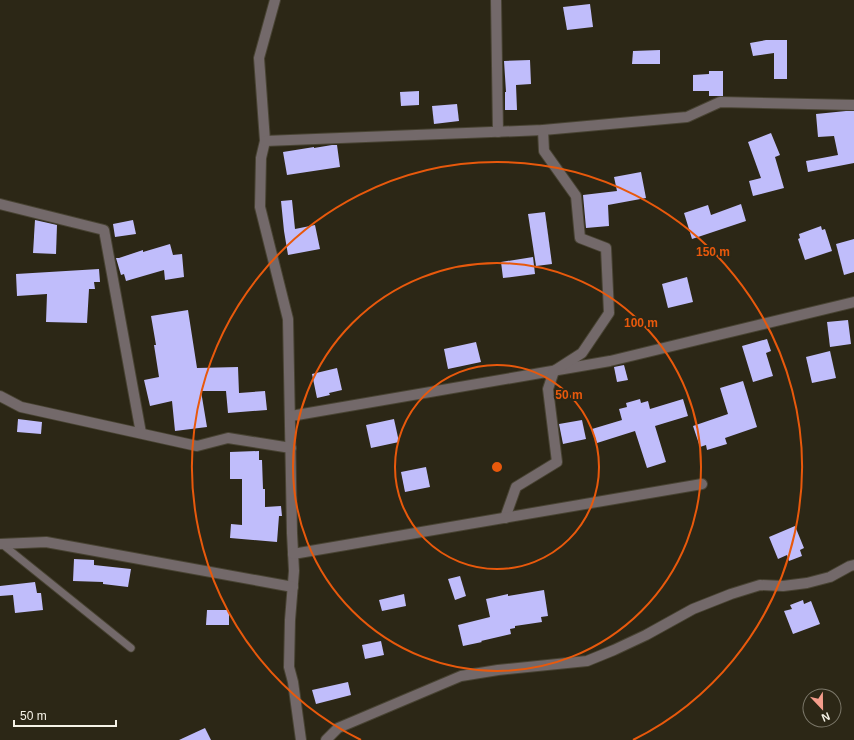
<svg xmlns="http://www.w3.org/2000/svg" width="854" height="740" viewBox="0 0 854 740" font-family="Helvetica,sans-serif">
  <rect width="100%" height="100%" fill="#2c2716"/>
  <!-- building -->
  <g fill="#c0bdfb">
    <polygon points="590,4 593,27 567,30 563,7"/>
    <polygon points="766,40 787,40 787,79 774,79 774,53 753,56 750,43"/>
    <polygon points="660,50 660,64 632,64 633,51"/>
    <polygon points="530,60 531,84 516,85 517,110 505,110 505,92 506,92 504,61"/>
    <polygon points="709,71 723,71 723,96 709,96 709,91 693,91 693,75 709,74"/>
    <polygon points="419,91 419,105 401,106 400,92"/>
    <polygon points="457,104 459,121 434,124 432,106"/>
    <polygon points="846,111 854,111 854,163 808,172 806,161 838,155 834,136 818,137 816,114"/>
    <polygon points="771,133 780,155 775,157 784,188 753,196 749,181 761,178 748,142"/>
    <polygon points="332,145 337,145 340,167 287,175 283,152 314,147 314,148"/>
    <polygon points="641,172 646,198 608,205 609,226 586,228 583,195 617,191 614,177"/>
    <polygon points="292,200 295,229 315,225 320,249 288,255 284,231 281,201"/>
    <polygon points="741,204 746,221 692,239 684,213 708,205 711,215"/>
    <polygon points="545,212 552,264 536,266 528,214"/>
    <polygon points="35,220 57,225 56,254 33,253"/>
    <polygon points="133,220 136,234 115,237 113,224"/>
    <polygon points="821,226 822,230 825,229 832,251 805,260 798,239 800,238 799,234"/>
    <polygon points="854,239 854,272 844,275 836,244"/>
    <polygon points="170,244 173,255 182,254 184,277 165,280 164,270 126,281 124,274 121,275 116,258 119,258 143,250 143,252"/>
    <polygon points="533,257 535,274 503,278 501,262"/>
    <polygon points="99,269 100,282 94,282 95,289 89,289 87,323 46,322 47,294 17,296 16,274"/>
    <polygon points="687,277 693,302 668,308 662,284"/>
    <polygon points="188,310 197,368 238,367 239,393 265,391 267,410 228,413 226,391 201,391 207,427 175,431 172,401 150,406 144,380 159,377 154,345 156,345 151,316"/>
    <polygon points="848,320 851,344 830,347 827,322"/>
    <polygon points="767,339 771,351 766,353 773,376 753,382 742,346"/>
    <polygon points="476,342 481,362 448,369 444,349"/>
    <polygon points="830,351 836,378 812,383 806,357"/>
    <polygon points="624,365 628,380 617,382 614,367"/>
    <polygon points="337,368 342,390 329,393 330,395 317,398 312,374"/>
    <polygon points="743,381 757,427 725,438 727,444 707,450 706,445 700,447 693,426 728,414 720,388"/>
    <polygon points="640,399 641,403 648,401 650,409 683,399 688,416 655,426 666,462 647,468 635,431 597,443 592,429 622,420 619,409 627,407 626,403"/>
    <polygon points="18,419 42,422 41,434 17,432"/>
    <polygon points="394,419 399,442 371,448 366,425"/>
    <polygon points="582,420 586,439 563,444 559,424"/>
    <polygon points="259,451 259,460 262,460 263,489 265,489 265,507 281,506 282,516 279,516 277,542 230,538 231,524 242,525 242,479 230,479 230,452"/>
    <polygon points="426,467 430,487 405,492 401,472"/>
    <polygon points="795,526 804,548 800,550 802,556 789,561 787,555 778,559 769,537"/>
    <polygon points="74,559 94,560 94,565 131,569 128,587 103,584 103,582 73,581"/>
    <polygon points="460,576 466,596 455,600 448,579"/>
    <polygon points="35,582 37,593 41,593 43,610 15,613 13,595 0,596 0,586"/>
    <polygon points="544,590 548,616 541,617 542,622 515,626 515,628 510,629 511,634 481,641 482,642 463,646 458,625 490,617 486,599 508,594 508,596"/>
    <polygon points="404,594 406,606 382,611 379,600"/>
    <polygon points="803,600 804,604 811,601 820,624 793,634 784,611 792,609 790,605"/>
    <polygon points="207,610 229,610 229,625 206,625"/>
    <polygon points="381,641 384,655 365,659 362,645"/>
    <polygon points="348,682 351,695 316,704 312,690"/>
    <polygon points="205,728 211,740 179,740"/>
  </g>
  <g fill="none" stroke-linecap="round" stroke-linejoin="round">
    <!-- service casing -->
    <g stroke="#484333" stroke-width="9">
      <polyline id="service" points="2,544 131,648"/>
    </g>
    <!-- minor casing -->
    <g stroke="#484333" stroke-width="12">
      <g id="minor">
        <polyline points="275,0 259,58 265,141 261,158 260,207 288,319 292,533 294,571 290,620 289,667 293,682 301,740"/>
        <polyline points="496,0 498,132"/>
        <polyline points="265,141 543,130 687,117 720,102 854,105"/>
        <polyline points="0,204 104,230 141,433"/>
        <polyline points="0,396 21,407 197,446 228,438 291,448"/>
        <polyline points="291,416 610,361 854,302"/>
        <polyline points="505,518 516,487 557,462 548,389 554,371 582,353 609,313 606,248 580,238 576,196 544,151 543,130"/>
        <polyline points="0,544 46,542 293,587"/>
        <polyline points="293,554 702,484"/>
        <polyline points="326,740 338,728 461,676 498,670 587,661 614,650 646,635 693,609 731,594 760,585 783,586 807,583 830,577 850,566 854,565"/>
      </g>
    </g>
    <!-- service -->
    <use href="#service" stroke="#73696a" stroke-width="7"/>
    <!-- minor -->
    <use href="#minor" stroke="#73696a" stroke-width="10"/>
  </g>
  <!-- distance rings -->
  <g fill="none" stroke="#e8590c" stroke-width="2">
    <circle cx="497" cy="467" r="102"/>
    <circle cx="497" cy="467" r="204"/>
    <path d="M361 740A305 305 0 1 1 633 740"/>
  </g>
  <circle cx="497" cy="467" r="6" fill="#e8590c" stroke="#2c2716" stroke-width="2"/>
  <g font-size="12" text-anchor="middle" font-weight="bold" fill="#e8590c" stroke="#2c2716" stroke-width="4" stroke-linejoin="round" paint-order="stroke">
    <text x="713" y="256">150 m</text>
    <text x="641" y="327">100 m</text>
    <text x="569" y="399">50 m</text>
  </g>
  <!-- north arrow -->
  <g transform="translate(822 708) rotate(158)"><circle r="19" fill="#2c2716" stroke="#7c786a"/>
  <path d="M0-3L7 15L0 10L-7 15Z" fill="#f49d8c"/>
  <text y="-6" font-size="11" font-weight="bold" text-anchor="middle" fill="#f5f2e7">N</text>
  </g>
  <!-- scale -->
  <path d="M14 720v6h102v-6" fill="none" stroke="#f5f2e7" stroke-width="2"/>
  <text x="20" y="720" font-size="12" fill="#f5f2e7" stroke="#2c2716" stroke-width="3" paint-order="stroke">50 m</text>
</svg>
